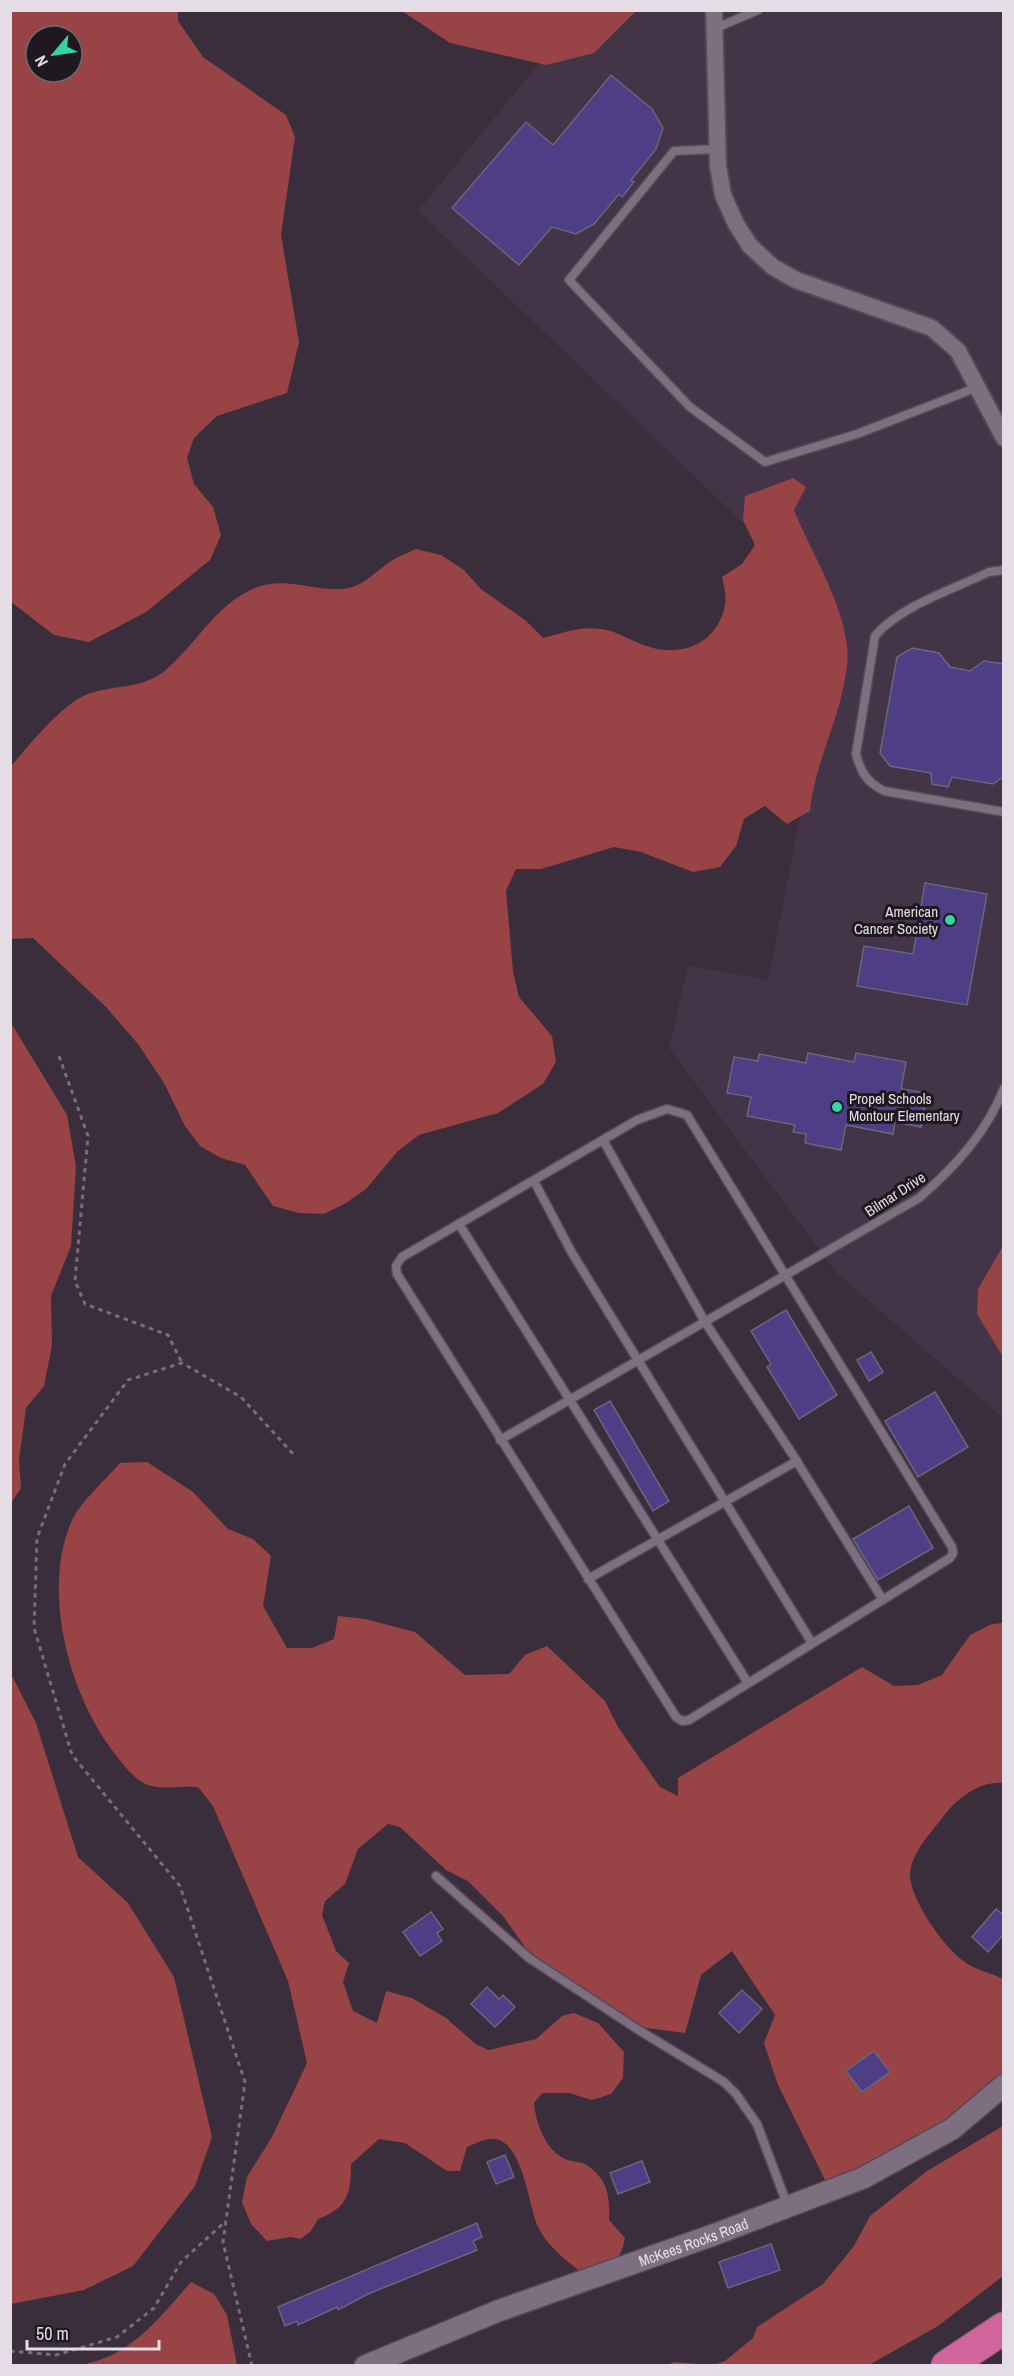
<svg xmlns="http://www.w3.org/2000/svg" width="1014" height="2376" font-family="'Archivo Narrow',sans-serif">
  <rect width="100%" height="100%" fill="#3a2e3c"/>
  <!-- built -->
  <polygon fill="#443448" points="582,11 1003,11 1003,1418 837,1273 669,1048 688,966 768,980 840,616 418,211"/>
  <!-- forest -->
  <g fill="#984345" fill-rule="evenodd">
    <path d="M10 11H178V21L203 57 286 115 295 137 281 235 299 342 287 393 217 416 194 438 187 458 194 484 213 507 221 535 210 560 146 612 89 642 54 635 11 602ZM36 36H72V72H36Z"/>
    <polygon points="402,11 636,11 594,53 546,65 450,43"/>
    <path d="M793 478 806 487 794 510C811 553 853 618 847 665 842 716 815 760 810 811L787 824 765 806 744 819 736 846 720 867 693 872 641 852 614 847 541 869H516L506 891 513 971 519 997 552 1036 556 1062 543 1084 498 1113 419 1135 398 1151 366 1189 346 1203 324 1214 299 1213 273 1206 245 1165 221 1158 200 1146 185 1126 164 1083 138 1044 106 1007 33 938 11 939 12 765C29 745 63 703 88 694 112 685 140 689 162 673 196 646 214 605 255 588 288 575 317 594 349 588 364 585 379 569 391 561 399 556 408 553 416 549L441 555 464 570 481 589 525 620 543 638C563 633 580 626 601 629 619 631 635 644 653 648 687 656 718 641 725 605 727 597 724 586 722 577L742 564 755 545 743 520 745 496Z"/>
    <polygon points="11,1023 67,1115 76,1166 71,1246 51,1296 52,1345 44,1386 26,1408 19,1460 21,1488 11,1503"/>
    <polygon points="1003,1246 1003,1357 977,1314 978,1289"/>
    <path d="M147 1462 193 1492 228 1529 253 1539 271 1556 263 1606 287 1648H312L334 1639 338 1616 365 1619 415 1632 465 1675 509 1674 525 1655 547 1646 605 1701 618 1727 660 1787 678 1796V1778L862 1667 894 1686 918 1685 942 1675 970 1635 992 1624 1003 1623V1783C980 1781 957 1798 943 1817 930 1834 910 1854 910 1876 911 1900 943 1946 962 1960 973 1969 991 1973 1003 1979V2080L950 2126 829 2188 778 2085 764 2043 775 2015 732 1951 701 1975 685 2033 639 2027 530 1954 503 1916 468 1881 446 1870 400 1827 388 1824 358 1849 345 1884 325 1901 322 1915 336 1951 349 1963 343 1982 353 2011 377 2023 386 1991 412 1998 446 2018 477 2045 489 2050 536 2039 562 2016 574 2013 598 2023 624 2052 623 2078 611 2094 592 2100 569 2093H542L534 2103C536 2124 545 2149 565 2159 572 2162 582 2161 588 2166 608 2180 610 2197 609 2220L625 2238C620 2263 610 2269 587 2277 570 2263 548 2248 538 2227 528 2206 523 2134 489 2139 482 2140 474 2144 467 2147L460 2171H447L405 2143 379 2139 351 2164C351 2193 348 2208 318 2219L311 2231 301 2239 291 2237 267 2241 251 2224 242 2202 247 2177 272 2137 307 2063 288 1981 213 1806 198 1787C183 1786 162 1790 148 1785 134 1780 123 1764 115 1754 69 1696 40 1588 73 1518 82 1501 107 1478 120 1463Z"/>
    <polygon points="10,1672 36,1723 78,1857 128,1903 174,1977 212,2137 195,2186 133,2266 84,2290 11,2304"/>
    <polygon points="1003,2126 1003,2276 938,2326 869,2365 667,2365 674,2362 713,2365 725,2361 753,2338 757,2327 823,2284 854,2246 870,2216 927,2171"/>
    <path d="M191 2282 214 2294 227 2315 237 2365H79C130 2358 159 2318 191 2282Z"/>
  </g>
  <!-- building -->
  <g fill="#4d3e85" stroke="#69677a" stroke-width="1.5">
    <polygon points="611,75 652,109 663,128 656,149 631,180 634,182 622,197 619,194 594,224 576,234 552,227 519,265 452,208 526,122 553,145"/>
    <polygon points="912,648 939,653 950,667 970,671 984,661 1004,664 1004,776 993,784 952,777 948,787 932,784 931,773 890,766 880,753 897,657"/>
    <polygon points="925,883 987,894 967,1005 857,986 864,946 913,954"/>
    <polygon points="808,1053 854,1062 856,1053 906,1062 901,1089 927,1093 921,1127 895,1122 893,1134 846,1125 841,1150 805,1143 806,1134 793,1132 795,1125 747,1116 751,1097 727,1093 734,1057 758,1061 759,1054 806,1063"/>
    <polygon points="786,1310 837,1395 799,1419 767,1367 771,1364 751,1331"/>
    <polygon points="871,1352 883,1372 869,1381 857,1360"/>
    <polygon points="935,1392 968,1447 918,1477 885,1421"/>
    <polygon points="610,1401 669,1501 653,1511 594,1410"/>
    <polygon points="909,1506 933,1548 878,1580 853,1539"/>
    <polygon points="996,1909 1004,1915 1004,1934 988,1952 972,1937"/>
    <polygon points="431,1912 443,1929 437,1933 442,1941 420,1956 403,1932"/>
    <polygon points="487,1987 499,1999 503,1995 515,2007 495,2027 471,2004"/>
    <polygon points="742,1990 762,2009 739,2033 719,2013"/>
    <polygon points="874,2051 890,2072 862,2092 846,2071"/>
    <polygon points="505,2155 514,2177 496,2184 487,2162"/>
    <polygon points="642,2161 650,2182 618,2194 610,2173"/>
    <polygon points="477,2223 482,2237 473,2241 477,2250 368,2294 338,2310 337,2307 298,2325 297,2321 285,2326 278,2307"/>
    <polygon points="771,2244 780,2270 728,2288 719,2262"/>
  </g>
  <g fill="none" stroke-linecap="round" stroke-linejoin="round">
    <!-- service casing -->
    <g stroke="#544a56" stroke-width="11">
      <g id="service">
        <polyline points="714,29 758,10"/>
        <polyline points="717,149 674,151 569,280 690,407 765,462 857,434 978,387"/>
        <path d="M1004 570 989 572C954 589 900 606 875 636L856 754C861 773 867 782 884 791L1004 812"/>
        <polygon points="667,1109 687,1115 952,1547 953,1553 950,1558 689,1720 682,1721 676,1717 397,1274 396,1266 402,1257 637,1120"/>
        <polyline points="603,1140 705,1322 791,1452 883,1600"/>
        <polyline points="534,1181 572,1253 812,1643"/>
        <polyline points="459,1224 748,1683"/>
        <path d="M500 1440 919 1198C955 1167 987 1132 1004 1088"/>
        <polyline points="588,1579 797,1461"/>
        <polyline points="436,1876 529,1958 637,2029 724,2082 736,2094 757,2124 788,2207"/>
      </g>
    </g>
    <!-- minor casing -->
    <g stroke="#544a56" stroke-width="20">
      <polyline id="minor" points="714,10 718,166 723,195 736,224 750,246 773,267 796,280 932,328 958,351 1004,438"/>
    </g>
    <!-- tertiary casing -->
    <g stroke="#544a56" stroke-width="24">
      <g id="tertiary">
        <path id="s1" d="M365 2366 498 2311 716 2234 863 2178 952 2129 1004 2085"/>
      </g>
    </g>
    <!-- motorway casing -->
    <g stroke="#544a56" stroke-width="34">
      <polyline id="motorway" points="947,2366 1004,2328"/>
    </g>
    <!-- path -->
    <g stroke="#786d79" stroke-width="3" stroke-dasharray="4.5 4.5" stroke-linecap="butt">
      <polyline points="59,1056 88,1136 75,1281 85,1304 168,1335 182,1363"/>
      <polyline points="10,2351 56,2355 117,2337 154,2308 181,2262 226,2221"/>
      <polyline points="252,2366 223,2242 245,2082 180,1886 72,1755 34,1628 37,1538 65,1464 128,1380 182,1363 241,1397 294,1455"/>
    </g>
    <!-- service -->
    <use href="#service" stroke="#7d6f80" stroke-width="8"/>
    <!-- minor -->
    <use href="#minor" stroke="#7d6f80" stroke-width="16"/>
    <!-- tertiary -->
    <use href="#tertiary" stroke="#7d6f80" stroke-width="21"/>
    <!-- motorway -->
    <use href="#motorway" stroke="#d1649b" stroke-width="32"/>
  </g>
  <!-- markers -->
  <g fill="#35d4a7" stroke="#1e181f" stroke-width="2">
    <circle cx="950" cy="920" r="6"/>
    <circle cx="837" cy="1107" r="6"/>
  </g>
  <g text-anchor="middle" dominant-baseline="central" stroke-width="6" stroke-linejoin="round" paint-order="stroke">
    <!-- poi labels -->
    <g font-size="15" fill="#e5dde6" stroke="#1e181f" text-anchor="end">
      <text x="938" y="911">American<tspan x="938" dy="17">Cancer Society</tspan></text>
      <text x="849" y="1098" text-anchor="start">Propel Schools<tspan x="849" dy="17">Montour Elementary</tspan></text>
    </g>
    <!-- street labels -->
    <g font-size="15" fill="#e5dde6" stroke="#1e181f">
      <text transform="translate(895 1194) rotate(-33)">Bilmar Drive</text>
      <text stroke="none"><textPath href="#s1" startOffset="351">McKees Rocks Road</textPath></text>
    </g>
  </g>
  <!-- border -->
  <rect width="1014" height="2376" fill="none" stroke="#e5dde6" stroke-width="24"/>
  <!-- north arrow -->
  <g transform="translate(54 54) rotate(241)"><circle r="28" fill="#1e181f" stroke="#6e676f" stroke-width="1.5"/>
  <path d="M0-4.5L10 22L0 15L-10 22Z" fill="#35d4a7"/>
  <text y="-9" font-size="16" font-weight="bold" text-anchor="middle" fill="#e5dde6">N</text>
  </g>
  <!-- scale -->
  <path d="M27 2340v9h132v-9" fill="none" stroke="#e5dde6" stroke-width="3"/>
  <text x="36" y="2340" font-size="18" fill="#e5dde6" stroke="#1e181f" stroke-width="4.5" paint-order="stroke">50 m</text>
</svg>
